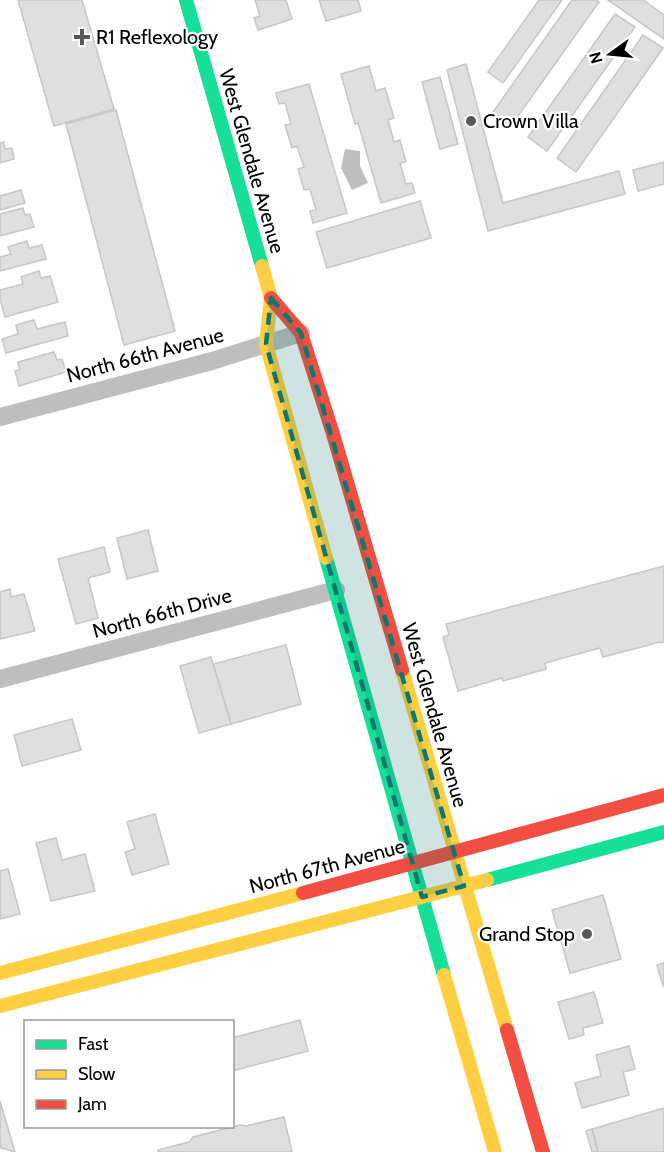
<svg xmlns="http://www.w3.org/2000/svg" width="664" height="1152" font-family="Cabin,sans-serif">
  <rect width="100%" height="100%" fill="#fff"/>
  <!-- water -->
  <polygon fill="#bebebe" points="345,149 360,151 360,166 368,183 352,190 341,168"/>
  <!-- building -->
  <g fill="#dfdfdf" stroke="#c6c6c6" stroke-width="1.5">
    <polygon points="18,0 82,0 114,109 54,126"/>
    <polygon points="255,0 286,0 292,19 258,30 254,18 260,16"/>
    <polygon points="319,0 358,0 361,11 326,21"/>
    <polygon points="539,0 562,0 503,83 488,72"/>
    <polygon points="572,0 596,0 599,2 511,126 493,112"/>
    <polygon points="608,0 643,0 664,15 664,39"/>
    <polygon points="615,14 635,27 547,151 528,137"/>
    <polygon points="643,35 663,48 576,172 557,158"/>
    <polygon points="466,64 503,203 619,171 625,194 488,231 447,70"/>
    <polygon points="369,66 376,91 385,88 394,118 388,120 394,142 400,140 406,162 400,163 406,184 412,183 415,193 381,203 358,123 355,124 341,74"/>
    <polygon points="440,77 458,144 440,149 422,82"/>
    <polygon points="309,84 347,213 313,223 310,211 316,210 310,189 304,190 298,169 304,167 297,146 292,148 285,125 291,124 285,103 279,104 276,93"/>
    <polygon points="116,110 175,331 124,345 66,124"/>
    <polygon points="4,142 5,149 12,148 14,159 0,163 0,143"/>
    <polygon points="664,162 664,184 638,191 633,170"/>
    <polygon points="21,190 25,203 0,210 0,196"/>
    <polygon points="420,201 431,238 327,268 316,232"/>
    <polygon points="23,208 25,215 30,214 34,227 0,236 0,214"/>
    <polygon points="27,241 29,248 42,245 46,259 0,271 0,257 11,254 8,247"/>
    <polygon points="39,271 41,278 50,276 58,302 5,317 0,299 0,290 23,284 21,277"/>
    <polygon points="34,320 37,329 65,322 68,336 6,353 2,339 18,334 16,325"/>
    <polygon points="54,352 57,360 62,359 66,372 19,386 15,371 20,370 18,362"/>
    <polygon points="148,530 158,571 127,579 117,538"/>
    <polygon points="104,547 110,572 88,578 98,618 76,624 58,559"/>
    <polygon points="664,566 664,642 661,643 660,642 603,657 600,648 545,663 546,669 503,681 502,678 458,691 443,637 449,635 446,624"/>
    <polygon points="10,589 11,597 24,594 35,631 0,639 0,592"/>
    <polygon points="286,645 301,704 231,724 213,664"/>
    <polygon points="211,657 231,724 199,733 180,666"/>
    <polygon points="72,719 81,750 22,766 14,735"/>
    <polygon points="155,814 169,864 132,875 125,852 135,849 127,822"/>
    <polygon points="56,838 62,860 85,854 95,891 51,901 36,843"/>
    <polygon points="8,869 20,914 0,919 0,871"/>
    <polygon points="603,895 621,959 570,973 552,910"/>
    <polygon points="664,963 664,986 663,986 657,965"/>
    <polygon points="594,992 603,1023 583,1028 584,1035 569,1039 558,1002"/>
    <polygon points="300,1020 308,1051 232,1071 232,1038"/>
    <polygon points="629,1046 635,1069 623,1072 629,1095 582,1108 575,1083 601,1076 596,1055"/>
    <polygon points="0,1101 15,1152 1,1148 0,1142"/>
    <polygon points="664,1108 664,1152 598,1152 592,1129"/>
    <polygon points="284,1117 292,1152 158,1152 158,1150 189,1142 193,1137 240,1125 246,1126"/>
    <polygon points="592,1129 598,1152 592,1152 586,1131"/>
  </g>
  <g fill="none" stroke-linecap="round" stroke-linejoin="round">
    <!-- street -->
    <g stroke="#bebebe" stroke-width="18">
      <polyline points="0,417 212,361 301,333"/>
      <polyline points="0,679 336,590"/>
    </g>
    <!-- fast -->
    <g stroke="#16e098" stroke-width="14">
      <polyline points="186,0 262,266"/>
      <polyline points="326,558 444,975"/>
      <polyline points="487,880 664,832"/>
    </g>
    <!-- slow -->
    <g stroke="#ffcf43" stroke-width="14">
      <polyline points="262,266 271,298 266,344 326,558"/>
      <polyline points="402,670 507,1030"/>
      <polyline points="0,973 303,893"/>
      <polyline points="444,975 495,1152"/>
      <polyline points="0,1006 487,880"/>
    </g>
    <!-- jam -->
    <g stroke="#f24e42" stroke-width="14">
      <polyline points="271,298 301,333 333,434 402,670"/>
      <polyline points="303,893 664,795"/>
      <polyline points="507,1030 543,1152"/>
    </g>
  </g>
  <!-- marked area -->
  <path fill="#0f766e" fill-opacity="0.2" stroke="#0f766e" stroke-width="4.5" stroke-dasharray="12 8" stroke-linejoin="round" d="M271 298 301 333 464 886 422 897 266 344Z"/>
  <!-- markers -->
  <g fill="#595959" stroke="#fff" stroke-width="2">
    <path d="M79 28h6v6h6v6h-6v6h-6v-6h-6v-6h6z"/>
    <circle cx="471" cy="121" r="6"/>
    <circle cx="587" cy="934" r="6"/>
  </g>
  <g text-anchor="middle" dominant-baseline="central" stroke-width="4.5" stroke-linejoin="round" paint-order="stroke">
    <!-- poi labels -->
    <g font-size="20" fill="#000" stroke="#fff" text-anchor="start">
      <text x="96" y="37">R1 Reflexology</text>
      <text x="483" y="121">Crown Villa</text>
      <text x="575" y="934" text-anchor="end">Grand Stop</text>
    </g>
    <!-- street labels -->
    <g font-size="20" fill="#000" stroke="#fff">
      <text transform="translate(252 161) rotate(74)">West Glendale Avenue</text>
      <text transform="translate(145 355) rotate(-15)">North 66th Avenue</text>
      <text transform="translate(162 613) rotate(-15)">North 66th Drive</text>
      <text transform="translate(435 715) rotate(74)">West Glendale Avenue</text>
      <text transform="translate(327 866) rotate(-15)">North 67th Avenue</text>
    </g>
  </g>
  <!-- legend -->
  <rect x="24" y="1020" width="210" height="108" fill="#ffffff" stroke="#999999" stroke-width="1.5"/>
  <rect x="36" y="1040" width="30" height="9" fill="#16e098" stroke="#999999" stroke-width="1.5"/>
  <text x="78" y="1050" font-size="18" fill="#000000">Fast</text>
  <rect x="36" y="1070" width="30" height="9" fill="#ffcf43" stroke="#999999" stroke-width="1.5"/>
  <text x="78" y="1080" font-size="18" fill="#000000">Slow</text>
  <rect x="36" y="1100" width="30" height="9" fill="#f24e42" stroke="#999999" stroke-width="1.5"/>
  <text x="78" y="1110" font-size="18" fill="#000000">Jam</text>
  <!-- north arrow -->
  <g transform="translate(610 54) rotate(255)" stroke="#ffffff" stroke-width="4.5" paint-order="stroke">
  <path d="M0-4.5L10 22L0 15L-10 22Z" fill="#000000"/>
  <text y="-9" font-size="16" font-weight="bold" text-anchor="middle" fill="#000000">N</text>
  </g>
</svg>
